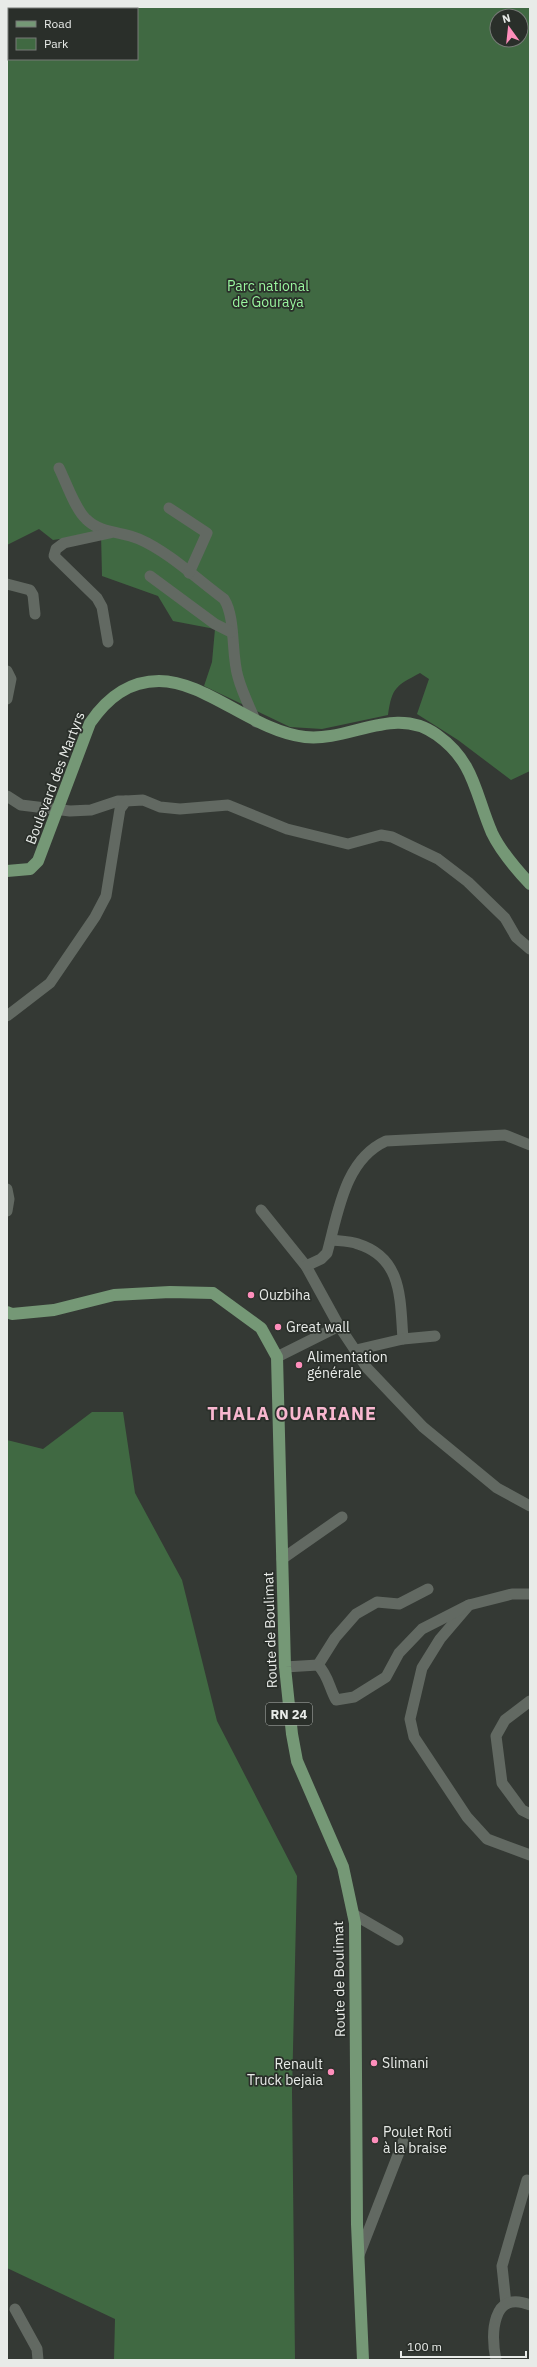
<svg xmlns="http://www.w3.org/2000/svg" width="537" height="2367" font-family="'IBM Plex Sans',sans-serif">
  <rect width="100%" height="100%" fill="#343934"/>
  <!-- green -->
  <g fill="#406942" fill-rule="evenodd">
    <path d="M7 7H530V771L511 780 458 740 417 714 429 679 420 673C396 686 392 687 388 715L322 729 290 727 204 686 212 662 215 629 173 621 158 596 102 576 101 533 53 540 39 529 7 545ZM9 9H137V59H9ZM497 16H521V40H497Z"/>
    <polygon points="92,1412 123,1412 135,1493 182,1580 217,1721 297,1876 292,2092 295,2360 114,2360 115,2319 7,2268 7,1440 43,1449"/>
  </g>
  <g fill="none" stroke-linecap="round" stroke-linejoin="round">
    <!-- minor -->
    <g stroke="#626962" stroke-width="11">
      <path d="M59 468C66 482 75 509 86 519 101 534 121 531 139 539 169 552 198 580 224 599 236 618 231 654 238 677 242 692 250 708 256 722"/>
      <polyline points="169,508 207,533 189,573"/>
      <polyline points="150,576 215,624 231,632"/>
      <polyline points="7,584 30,590 33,595 35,614"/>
      <polyline points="108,642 102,607 97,598 54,556 56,549 64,543 110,533"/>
      <polyline points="7,671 11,679 7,699"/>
      <polyline points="7,796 21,805 70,811 91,810 118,801 126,801"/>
      <polyline points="7,1016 50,983 95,917 106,896 120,809 126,801 143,800 160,807 180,809 228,805 287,829 348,844 381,835 392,837 438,859 468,882 505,918 516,937 530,949"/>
      <polyline points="7,1189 9,1199 7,1211"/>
      <polyline points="261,1210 306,1266 339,1326"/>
      <path d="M331 1240C340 1241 350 1241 358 1244 403 1258 400 1300 403 1339"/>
      <path d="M306 1266 321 1259 327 1253C338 1214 344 1160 386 1141L505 1135 530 1145"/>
      <polyline points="356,1350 403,1339 435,1336"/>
      <polyline points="277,1357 339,1326 367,1368 423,1427 497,1488 530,1506"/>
      <polyline points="282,1559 342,1517"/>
      <polyline points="469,1605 440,1639 422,1668 410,1719 414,1737 467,1817 487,1839 530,1855"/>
      <polyline points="318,1665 335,1638 356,1614 377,1602 399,1604 428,1589"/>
      <path d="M285 1667 318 1665C328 1675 329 1687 336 1700L354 1697 386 1677 399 1653 422 1629 469 1605 512 1594H530"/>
      <polyline points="530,1701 505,1720 496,1736 502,1783 522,1810 530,1814"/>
      <polyline points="353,1914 398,1940"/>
      <polyline points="359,2255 403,2142"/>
      <polyline points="506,2304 502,2266 527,2180"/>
      <polyline points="15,2309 37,2349 38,2360"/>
      <path d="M496 2360C491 2335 491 2289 530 2305"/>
    </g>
    <!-- major -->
    <g stroke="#759876" stroke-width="12">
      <path d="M7 871 30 869 38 861 90 723C107 698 128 681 159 681 206 681 253 731 305 737 350 742 395 704 437 735 475 762 475 794 492 833 501 852 516 869 530 884"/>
      <polyline points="7,1312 12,1314 54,1310 114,1295 170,1292 213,1293 261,1328 277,1357 285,1667 292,1734 297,1761 343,1867 355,1923 357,2224 363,2360"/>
    </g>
  </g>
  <!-- markers -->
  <g fill="#fe8ebb" stroke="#2a2f2a" stroke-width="1.5">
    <circle cx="251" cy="1295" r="4"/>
    <circle cx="278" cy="1327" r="4"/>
    <circle cx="299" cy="1365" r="4"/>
    <circle cx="374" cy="2063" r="4"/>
    <circle cx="331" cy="2072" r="4"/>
    <circle cx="375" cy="2140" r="4"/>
  </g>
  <g text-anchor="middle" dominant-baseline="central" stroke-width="3.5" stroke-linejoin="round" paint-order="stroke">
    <!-- shield labels -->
    <rect fill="#2a2f2a" stroke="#afb3af" stroke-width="1" x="266" y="1703" width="46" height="22" rx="3"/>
    <g font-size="13" font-weight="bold" fill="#e8ebe8">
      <text x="289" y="1714">RN 24</text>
    </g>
    <!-- park labels -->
    <g font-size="14" fill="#9af69f" stroke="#2a2f2a">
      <text x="268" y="286">Parc national<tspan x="268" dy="16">de Gouraya</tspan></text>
    </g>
    <!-- street labels -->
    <g font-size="14" fill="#e8ebe8" stroke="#2a2f2a">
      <text transform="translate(55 778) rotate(-69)">Boulevard des Martyrs</text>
      <text transform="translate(270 1630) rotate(-92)">Route de Boulimat</text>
      <text transform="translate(339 1979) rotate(-91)">Route de Boulimat</text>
    </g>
    <!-- poi labels -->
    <g font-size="14" fill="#e8ebe8" stroke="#2a2f2a" text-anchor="start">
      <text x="259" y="1295">Ouzbiha</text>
      <text x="286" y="1327">Great wall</text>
      <text x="307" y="1357">Alimentation<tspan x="307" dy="16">générale</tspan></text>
      <text x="382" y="2063">Slimani</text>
      <text x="323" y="2064" text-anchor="end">Renault<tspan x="323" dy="16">Truck bejaia</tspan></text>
      <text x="383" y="2132">Poulet Roti<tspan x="383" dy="16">à la braise</tspan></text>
    </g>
    <!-- district labels -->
    <g font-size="18" font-weight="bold" letter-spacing="1" fill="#f8b7cf" stroke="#2a2f2a">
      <text x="292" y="1413">THALA OUARIANE</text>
    </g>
  </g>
  <!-- border -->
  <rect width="537" height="2367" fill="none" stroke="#e8ebe8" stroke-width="16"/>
  <!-- legend -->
  <rect x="8" y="8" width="130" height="52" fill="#2a2f2a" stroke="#767a76"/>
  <rect x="16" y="21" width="20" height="6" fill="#759876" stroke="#767a76"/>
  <text x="44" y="28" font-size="12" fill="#e8ebe8">Road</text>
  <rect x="16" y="38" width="20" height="12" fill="#406942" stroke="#767a76"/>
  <text x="44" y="48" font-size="12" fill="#e8ebe8">Park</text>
  <!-- north arrow -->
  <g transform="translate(509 28) rotate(345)"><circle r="19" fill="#2a2f2a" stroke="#767a76"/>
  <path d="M0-3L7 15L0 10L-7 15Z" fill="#fe8ebb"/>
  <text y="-6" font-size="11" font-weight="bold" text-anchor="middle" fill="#e8ebe8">N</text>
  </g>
  <!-- scale -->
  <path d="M401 2351v6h125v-6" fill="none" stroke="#e8ebe8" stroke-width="2"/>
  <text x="407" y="2351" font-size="12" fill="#e8ebe8" stroke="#2a2f2a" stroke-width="3" paint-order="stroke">100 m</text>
</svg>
